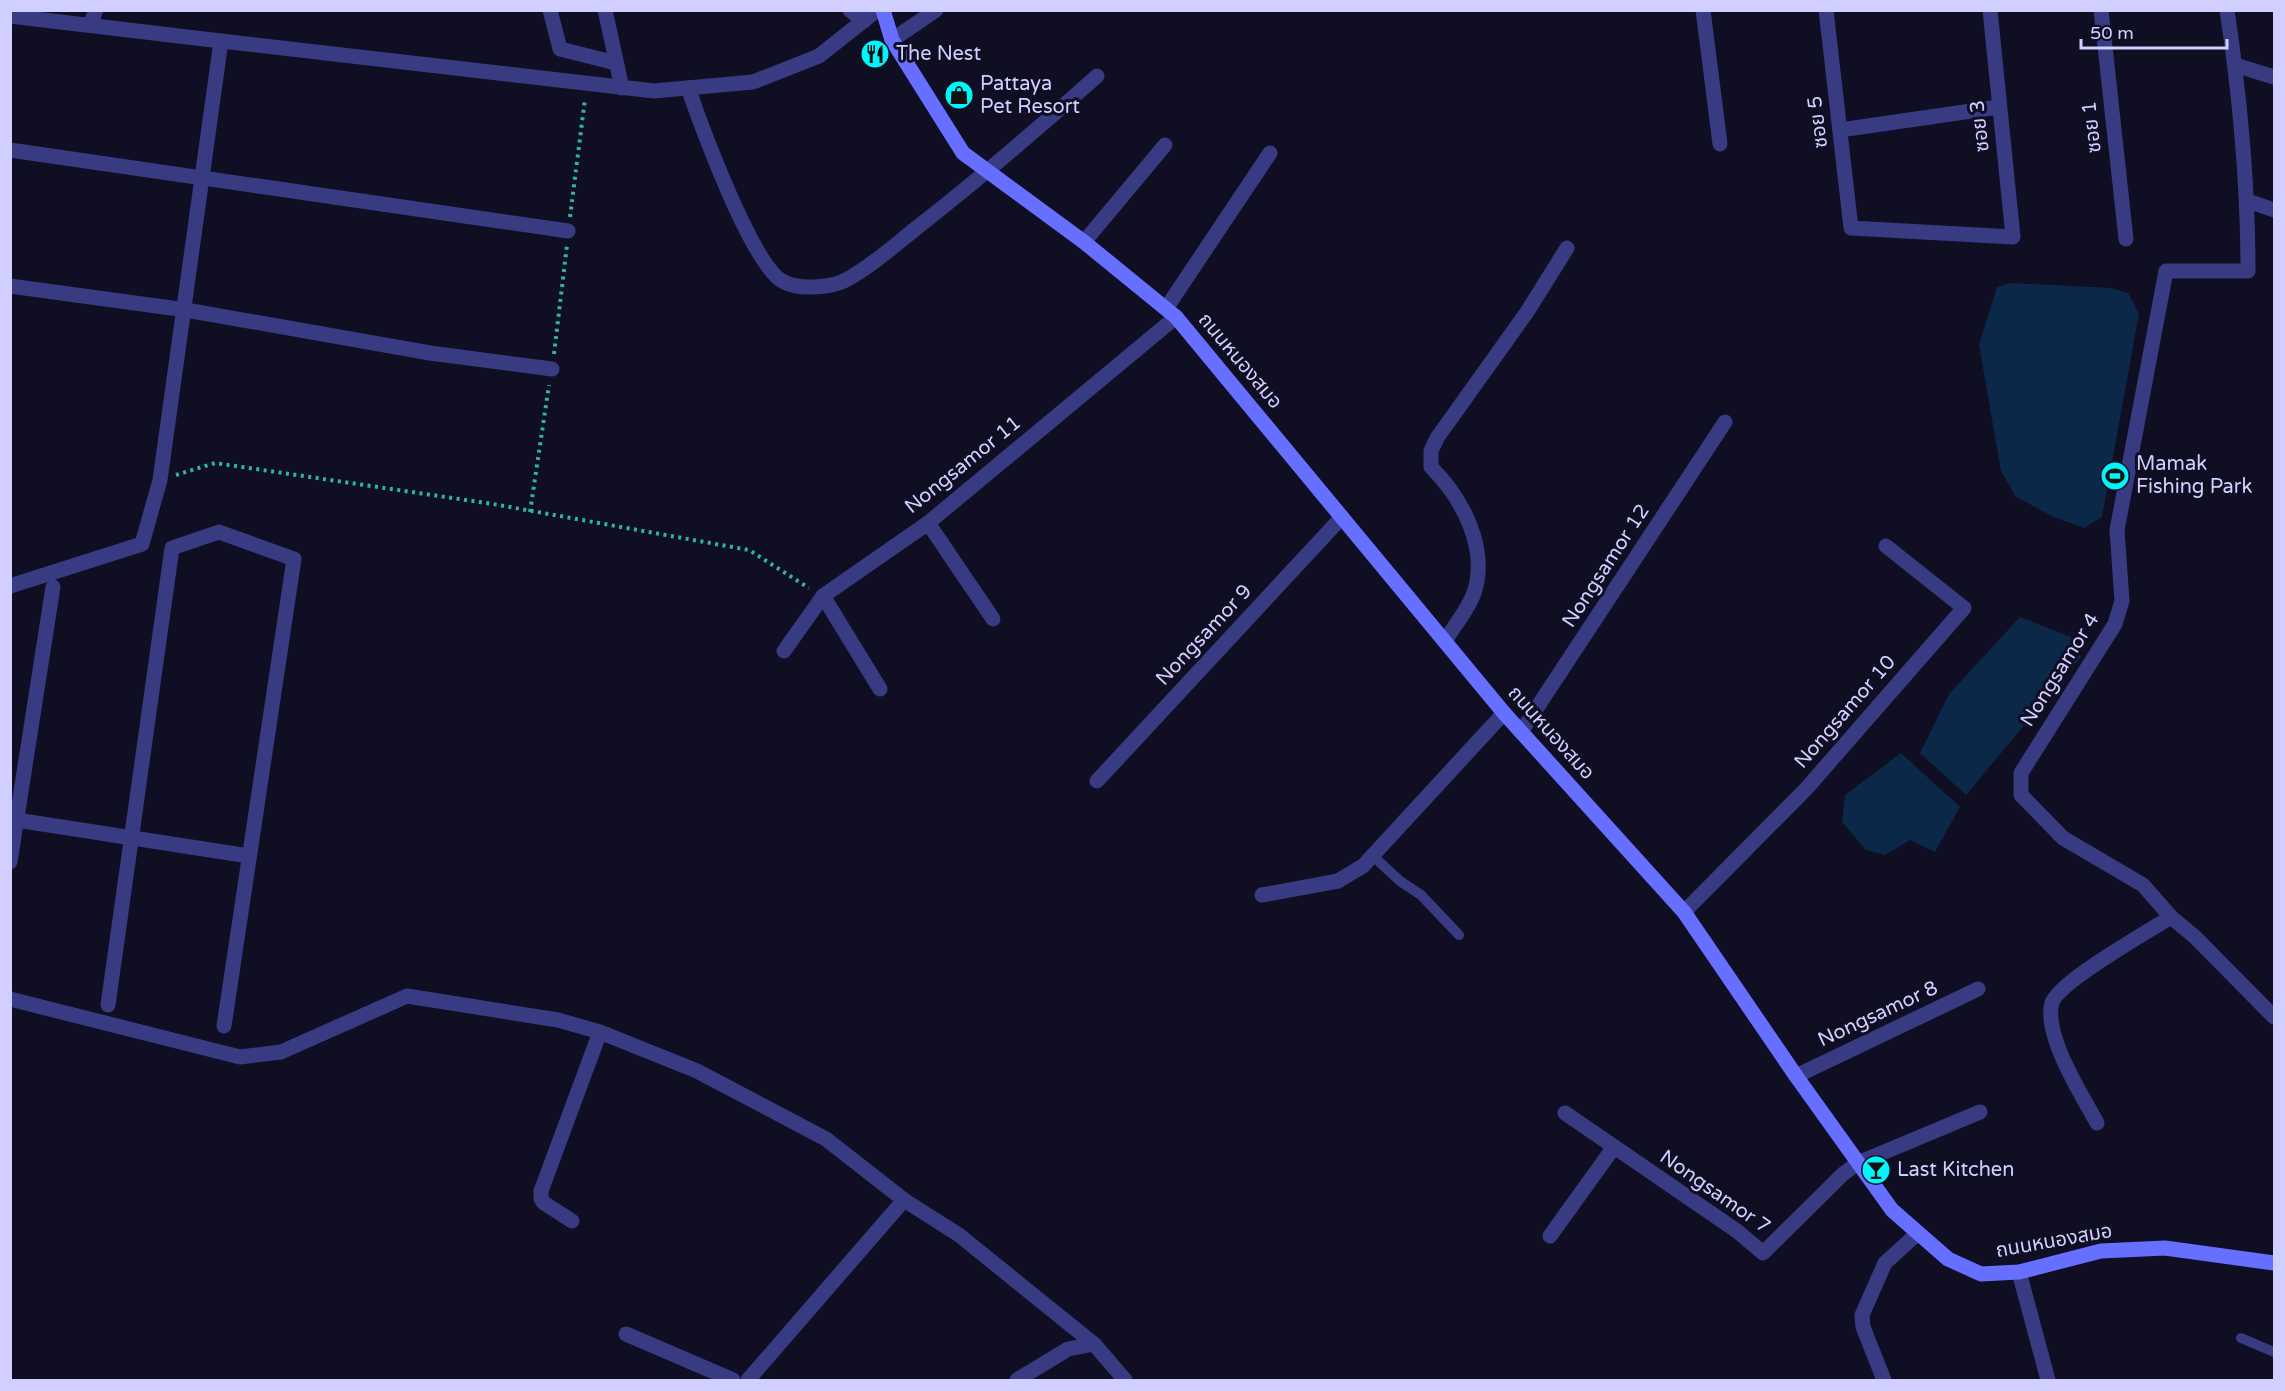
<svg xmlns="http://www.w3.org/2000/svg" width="2285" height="1391" font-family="'Varela Round','Noto Sans Thai',sans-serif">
  <rect width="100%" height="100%" fill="#0f0e23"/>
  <!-- water -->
  <g fill="#0c2849">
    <polygon points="2011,283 2112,288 2128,293 2139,314 2102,517 2084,528 2054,517 2016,497 2001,471 1979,345 1997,287"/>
    <polygon points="2020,617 2071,637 2081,657 1966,795 1920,753 1949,694"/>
    <polygon points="1901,753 1960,807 1935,852 1910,840 1885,855 1866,850 1842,822 1845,795"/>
  </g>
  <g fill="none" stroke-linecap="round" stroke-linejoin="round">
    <!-- path -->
    <g stroke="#2db6a2" stroke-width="4" stroke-dasharray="3 4.5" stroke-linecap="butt">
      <polyline points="570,217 585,99"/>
      <polyline points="554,354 567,245"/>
      <polyline points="176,475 215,463 493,504 749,550 809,588"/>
      <polyline points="530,512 549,385"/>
    </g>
    <!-- lane -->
    <g stroke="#383b82" stroke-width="10">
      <polyline points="1373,856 1400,881 1421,895 1459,935"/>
      <polyline points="2241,1338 2274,1352"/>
    </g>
    <!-- street -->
    <g stroke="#383b82" stroke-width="15">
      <polyline points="550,10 560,49 616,63"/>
      <polyline points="605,10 622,88"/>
      <polyline points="850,10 864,21"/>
      <polyline points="1703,10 1720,144"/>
      <polyline points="1826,10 1851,228 2013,237 1990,10"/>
      <polyline points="2101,10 2126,239"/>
      <path d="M2227 10C2240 97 2248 184 2248 271H2166L2117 530 2122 601 2115 624 2021 773V795L2063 838 2143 885 2171 917 2195 937 2274 1017"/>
      <polyline points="10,16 221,41"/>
      <polyline points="90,25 96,10"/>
      <polyline points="892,40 936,10"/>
      <polyline points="2235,65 2274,77"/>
      <path d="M688 88C701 125 753 268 784 282 800 290 830 288 846 280 872 266 896 244 919 226 980 178 1039 128 1097 76"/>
      <polyline points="1840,130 1999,107"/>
      <polyline points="10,150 568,231"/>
      <polyline points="2248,201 2274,210"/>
      <polyline points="1084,242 1165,145"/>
      <polyline points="10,286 186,310 430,353 552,369"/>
      <polyline points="1167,307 1270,153"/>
      <polyline points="928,523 993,619"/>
      <polyline points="10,586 142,544 160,480 221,41 654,91 753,82 819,56 877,10"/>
      <polyline points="823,596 880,689"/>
      <path d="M1445 641C1454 626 1468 610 1474 593 1489 548 1462 498 1431 467V451L1437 438 1527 312 1567 248"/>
      <polyline points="784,651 823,596 928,523 1176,317"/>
      <polyline points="1521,732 1725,422"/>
      <polyline points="1097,781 1342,517"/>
      <polyline points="10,819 249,856"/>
      <polyline points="10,862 53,587"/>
      <polyline points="1262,895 1338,881 1363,866 1504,713"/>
      <polyline points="1684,912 1806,789 1964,608 1886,546"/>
      <polyline points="10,999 240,1057 281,1052 407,996 558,1020 600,1032 697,1071 826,1139 904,1200 959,1235 1094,1344 1125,1380"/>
      <polyline points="108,1005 172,548 219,532 294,559 224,1026"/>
      <polyline points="1796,1076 1978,989"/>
      <polyline points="1565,1113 1737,1231 1763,1253 1843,1174 1858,1163 1980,1112"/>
      <path d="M2097 1123C2082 1095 2043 1035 2052 1003 2058 982 2149 931 2171 917"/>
      <polyline points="572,1221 544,1203 541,1199 541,1191 600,1032"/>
      <polyline points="1550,1236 1614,1147"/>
      <polyline points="2019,1272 2048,1380"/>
      <polyline points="626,1334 733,1380"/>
      <polyline points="748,1380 904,1200"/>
      <polyline points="1017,1380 1068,1349 1094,1344"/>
      <polyline points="1884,1380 1863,1327 1862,1315 1885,1263 1918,1233"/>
    </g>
    <!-- secondary -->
    <polyline stroke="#666fff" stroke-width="15" points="883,10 892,40 963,153 1084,242 1176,317 1504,713 1684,912 1796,1076 1892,1210 1948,1259 1981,1274 2019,1272 2101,1251 2165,1248 2274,1263"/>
  </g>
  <!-- icons -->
  <defs>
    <g id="restaurant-disc" transform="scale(1.5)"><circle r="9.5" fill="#00f6fa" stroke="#0f0e23"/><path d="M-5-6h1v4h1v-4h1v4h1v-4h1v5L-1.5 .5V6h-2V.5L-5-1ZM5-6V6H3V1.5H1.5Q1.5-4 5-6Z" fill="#111"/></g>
    <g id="shop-disc" transform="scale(1.5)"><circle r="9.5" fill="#00f6fa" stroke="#0f0e23"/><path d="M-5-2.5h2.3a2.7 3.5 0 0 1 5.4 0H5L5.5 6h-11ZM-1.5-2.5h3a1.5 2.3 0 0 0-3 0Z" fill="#111"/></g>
    <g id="stadium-disc" transform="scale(1.5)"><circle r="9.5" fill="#00f6fa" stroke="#0f0e23"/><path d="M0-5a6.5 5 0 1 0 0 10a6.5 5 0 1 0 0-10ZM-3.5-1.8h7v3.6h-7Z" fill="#111"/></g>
    <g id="bar-disc" transform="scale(1.5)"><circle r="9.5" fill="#00f6fa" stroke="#0f0e23"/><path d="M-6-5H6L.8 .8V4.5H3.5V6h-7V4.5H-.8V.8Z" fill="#111"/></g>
  </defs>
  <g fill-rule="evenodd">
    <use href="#restaurant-disc" x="875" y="54"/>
    <use href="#shop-disc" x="959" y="95"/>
    <use href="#stadium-disc" x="2115" y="476"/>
    <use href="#bar-disc" x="1876" y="1170"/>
  </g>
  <g text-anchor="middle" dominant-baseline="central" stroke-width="6" stroke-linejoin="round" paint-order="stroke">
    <!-- poi labels -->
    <g font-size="20" fill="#d1cfff" stroke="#0f0e23" text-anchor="start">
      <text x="896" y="54">The Nest</text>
      <text x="980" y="84">Pattaya<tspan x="980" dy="23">Pet Resort</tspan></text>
      <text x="2136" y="464">Mamak<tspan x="2136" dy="23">Fishing Park</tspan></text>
      <text x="1897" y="1170">Last Kitchen</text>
    </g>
    <!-- street labels -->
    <g font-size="20" fill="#d1cfff" stroke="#0f0e23">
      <text transform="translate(1818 122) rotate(-97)">ซอย 5</text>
      <text transform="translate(1980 126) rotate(-96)">ซอย 3</text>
      <text transform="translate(2092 127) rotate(-96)">ซอย 1</text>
      <text transform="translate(1240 361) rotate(50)">ถนนหนองสมอ</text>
      <text transform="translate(963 465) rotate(-39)">Nongsamor 11</text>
      <text transform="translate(1606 566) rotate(-57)">Nongsamor 12</text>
      <text transform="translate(1204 635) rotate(-47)">Nongsamor 9</text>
      <text transform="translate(2060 670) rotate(-58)">Nongsamor 4</text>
      <text transform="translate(1845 712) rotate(-49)">Nongsamor 10</text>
      <text transform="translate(1551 733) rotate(48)">ถนนหนองสมอ</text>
      <text transform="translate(1878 1014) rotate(-25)">Nongsamor 8</text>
      <text transform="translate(1715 1192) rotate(35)">Nongsamor 7</text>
      <text transform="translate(2054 1241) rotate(-10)">ถนนหนองสมอ</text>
    </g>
  </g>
  <!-- border -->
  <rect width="2285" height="1391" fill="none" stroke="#d1cfff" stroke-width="24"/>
  <!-- scale -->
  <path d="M2081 39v9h146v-9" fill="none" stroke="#d1cfff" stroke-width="3"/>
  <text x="2090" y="39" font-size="18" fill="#d1cfff" stroke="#0f0e23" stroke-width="4.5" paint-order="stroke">50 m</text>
</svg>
